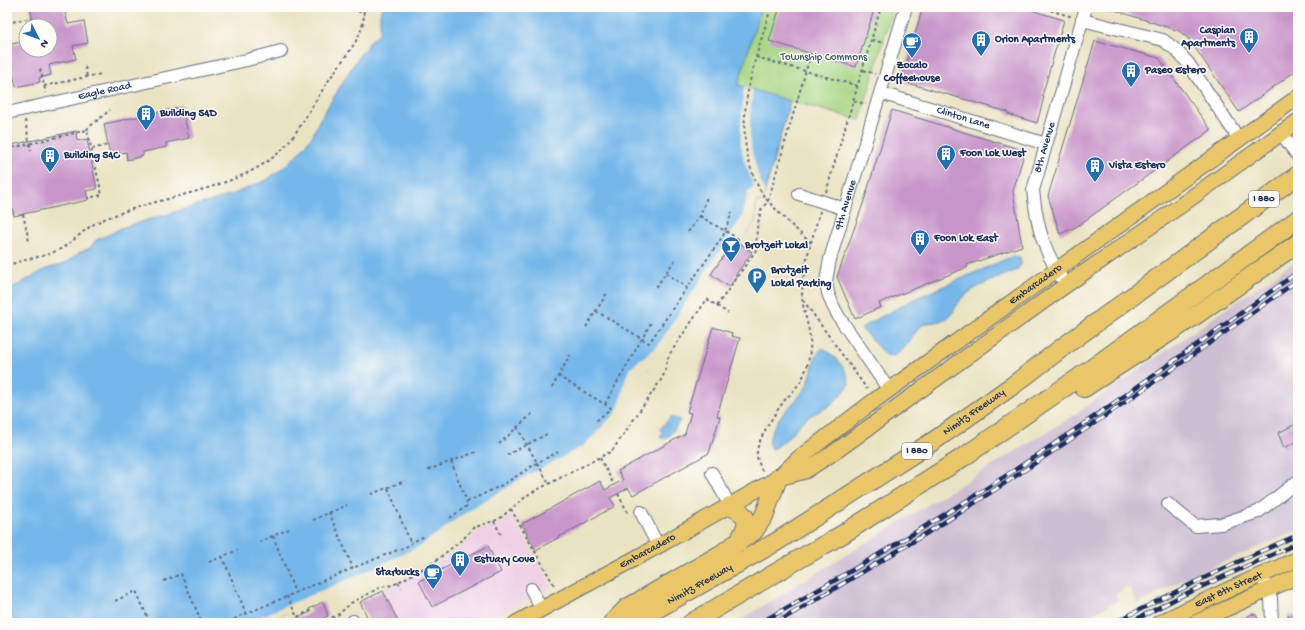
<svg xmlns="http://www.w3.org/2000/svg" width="1305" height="630" font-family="'Gochi Hand',sans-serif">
  <rect width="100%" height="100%" fill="#fdfcf7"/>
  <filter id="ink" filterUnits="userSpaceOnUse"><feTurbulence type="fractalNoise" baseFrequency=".025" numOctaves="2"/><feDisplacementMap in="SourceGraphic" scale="8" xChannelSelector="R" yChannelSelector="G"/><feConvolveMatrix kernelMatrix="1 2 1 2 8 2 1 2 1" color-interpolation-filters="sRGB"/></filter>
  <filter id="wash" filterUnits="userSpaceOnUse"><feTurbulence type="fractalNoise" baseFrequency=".012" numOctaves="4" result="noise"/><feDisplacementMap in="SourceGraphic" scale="16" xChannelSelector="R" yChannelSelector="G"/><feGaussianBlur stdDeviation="0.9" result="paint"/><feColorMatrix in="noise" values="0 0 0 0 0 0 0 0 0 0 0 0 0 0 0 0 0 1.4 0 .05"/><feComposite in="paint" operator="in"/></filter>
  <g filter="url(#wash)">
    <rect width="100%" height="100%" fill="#eae3c2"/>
    <!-- built -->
    <polygon fill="#efd0e6" points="512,516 552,587 482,623 401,623 384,589 431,567 465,544 475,534 483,528 499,524"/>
    <!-- industrial -->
    <polygon fill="#cdbed2" points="1298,259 1298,530 1187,578 1138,604 1129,586 1116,594 1119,600 1077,623 735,623 1065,421"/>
    <!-- green -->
    <polygon fill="#a7d583" stroke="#618270" points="761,7 893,7 860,120 790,101 767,184 738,85"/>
    <!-- water -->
    <g fill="#74b7ea" stroke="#4873a4">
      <polygon points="382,7 761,7 738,85 790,101 762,202 756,201 755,221 668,347 649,367 607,432 379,572 264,623 7,623 7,291 46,269 64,264 79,253 90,248 96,240 110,234 121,228 231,195 267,180 275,174 294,158 304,147 313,135 319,121 359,56 373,38 380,33 380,14"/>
      <path d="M1013 256 1020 258 1021 264 1017 270C999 278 978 284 963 297 955 304 954 317 943 320 936 323 927 321 920 327 908 339 906 355 887 357L861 328 912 300Z"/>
      <path d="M823 348C835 356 849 370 849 385 843 393 836 401 827 407 821 411 814 413 808 417 794 427 789 441 773 449L769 446C770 418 793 408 806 387 813 376 812 354 823 348Z"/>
      <path d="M671 417 680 420C676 427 670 438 662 439L660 436 663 433 660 429Z"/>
    </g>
    <!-- pier -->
    <polygon fill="#eae3c2" points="744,87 753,90 750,115 750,135 752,152 758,175 765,191 762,202 756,201 755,221 740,244 735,240 711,274 717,279 667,350 647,370 648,371 638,388 627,412 623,417 624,419 588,455 553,474 504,504 481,515 436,550 289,614 287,613 264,623 246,623 360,574 420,546 465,513 519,480 583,446 596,433 616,412 620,402 626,377 629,370 639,360 650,353 658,345 742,217 748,192 754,187 744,160 741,145 741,122"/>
    <g id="blocks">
      <!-- building -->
      <g fill="#c895ca">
        <polygon points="30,7 64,7 68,24 84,21 88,43 73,46 76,59 49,65 51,75 39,78 40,82 16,87 13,73 7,74 7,45 26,41 26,50 50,50 50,26 34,26"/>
        <polygon points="780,7 875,7 856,67 769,41"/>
        <polygon points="923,7 1021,7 1064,20 1042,96 1044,97 1037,123 1008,114 1008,112 901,81"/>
        <polygon points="1111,7 1298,7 1298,69 1239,112 1189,39 1179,31 1111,9"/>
        <polygon points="1095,41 1159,58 1211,130 1076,227 1060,234 1048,196"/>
        <polygon points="182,107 189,138 166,143 167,147 143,152 143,156 127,160 126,152 110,155 104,124"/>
        <polygon points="892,110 1025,151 1013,191 1022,246 967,265 968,267 879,303 881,307 855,319 837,277 864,201"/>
        <polygon points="76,131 77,141 87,139 97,189 86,191 88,200 14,216 12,207 7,209 7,146"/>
        <polygon points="735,240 752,252 735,276 737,276 729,287 711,274"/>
        <polygon points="713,327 732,333 731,336 740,338 717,416 720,417 709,453 633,495 628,488 610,498 615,506 536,550 522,524 600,481 605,490 623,480 618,471 685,434 691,413 687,412"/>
        <polygon points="1298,423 1298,441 1284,448 1278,433"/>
        <polygon points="488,546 501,572 432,607 419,581"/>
        <polygon points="383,591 399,623 370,623 360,602"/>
        <polygon points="323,602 328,616 312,623 286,623 311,612 309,609"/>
        <polygon points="1252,614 1256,615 1260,623 1234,623"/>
        <rect x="1288" y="615" width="10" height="8"/>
      </g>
    </g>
  </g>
  <g filter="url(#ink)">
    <use href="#blocks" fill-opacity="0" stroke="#636e81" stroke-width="1"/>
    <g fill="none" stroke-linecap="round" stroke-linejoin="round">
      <!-- minor casing -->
      <g stroke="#636e81" stroke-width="14">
        <g id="minor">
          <polyline points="1082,20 1163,40 1176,50 1188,63 1239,139"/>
          <path id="s1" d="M881 93 1046 144"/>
          <path id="s2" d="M7 113 247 60 281 51"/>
          <polyline points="1281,133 1298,156"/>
          <polyline points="799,194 845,209"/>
          <path id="s3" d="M1066 285C1044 252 1037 229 1033 190L1086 7"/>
          <path id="s4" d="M889 390 839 317 833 306 828 293 826 281 830 259 906 7"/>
          <polyline points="712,473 730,506"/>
          <polyline points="1168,504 1195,526 1221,524 1258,512 1298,481"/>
          <polyline points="641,512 658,546"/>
          <polyline points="1261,574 1271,598 1272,623"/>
          <polyline points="531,589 542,610"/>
          <polyline points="353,621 354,623"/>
        </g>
      </g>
      <!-- major casing -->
      <g stroke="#636e81" stroke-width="17">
        <g id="major">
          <polyline points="779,478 805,471 836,451 1066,285 1180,206 1298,121"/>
          <path id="s5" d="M516 623 658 546 778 478 799 458 875 400 1298 97"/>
          <path id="s6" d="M1159 623 1232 588 1298 559"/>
          <polyline points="1195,623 1298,576"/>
        </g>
      </g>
      <!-- highway casing -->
      <g stroke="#636e81" stroke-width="20">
        <g id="highway">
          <polyline points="1084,388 1196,315 1298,243"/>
          <path d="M730 506C751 516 749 523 739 541"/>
          <polyline points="612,623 627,608 721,554 754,531 764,516 778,478"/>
          <path id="s7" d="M632 623 776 542 935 440 1012 386 1063 347 1298 175"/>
          <polyline points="691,623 789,565 843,534 965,456 1084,374 1298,219"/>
        </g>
      </g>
      <!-- path -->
      <g stroke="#636e81" stroke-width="2" stroke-dasharray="3 3" stroke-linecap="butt">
        <polyline points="1039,7 1073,17"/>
        <polyline points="358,11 364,15"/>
        <polyline points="7,23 32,18"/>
        <polyline points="872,40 884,43"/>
        <polyline points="756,57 858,86"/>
        <polyline points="85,67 87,77"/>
        <polyline points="40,69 46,93"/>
        <polyline points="863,70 875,74"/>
        <polyline points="44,86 101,74"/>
        <polyline points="854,101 866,104"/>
        <polyline points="25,120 31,151"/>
        <polyline points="87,130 88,128 110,110"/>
        <polyline points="7,149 87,130 102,195 88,198"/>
        <polyline points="92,149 108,145"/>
        <polyline points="826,192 881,7"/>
        <polyline points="7,211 11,237 7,237"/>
        <polyline points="7,214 13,212"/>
        <polyline points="23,214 29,241"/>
        <path d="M700 216C714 225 728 232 741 241"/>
        <polyline points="688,232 700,216 707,197"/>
        <polyline points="811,243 788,222 768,201 811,53"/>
        <path d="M7 266C24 258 45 258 62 248 72 242 81 233 91 226 98 221 107 218 115 215 166 195 233 190 276 155 292 142 301 124 312 107 319 95 327 83 335 71 348 53 368 31 363 7"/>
        <polyline points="666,273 687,288"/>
        <polyline points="656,287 675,260"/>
        <polyline points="803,300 867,389"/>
        <polyline points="717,306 728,313"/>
        <polyline points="596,311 649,343 723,236 732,212"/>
        <polyline points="586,327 607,293"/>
        <polyline points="558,376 611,408 595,422"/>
        <polyline points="552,388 570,355"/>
        <polyline points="605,404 652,321"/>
        <polyline points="517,427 549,484"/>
        <polyline points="499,444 534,412"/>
        <polyline points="507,455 547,434"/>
        <polyline points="600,458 614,485"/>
        <polyline points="428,470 476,452"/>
        <path d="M762 471C760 465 756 459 757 452 758 438 776 412 784 401 792 392 801 384 805 372 809 361 811 350 810 339 809 325 803 311 802 297 802 267 812 240 820 211"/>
        <polyline points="388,488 411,544"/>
        <polyline points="371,494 405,481"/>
        <polyline points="618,494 629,515"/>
        <polyline points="467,502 504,484 537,463 558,452"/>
        <polyline points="511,509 554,585"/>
        <polyline points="329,512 353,568"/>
        <polyline points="450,518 468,505 451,461"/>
        <polyline points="313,520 347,505"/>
        <polyline points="494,521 502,537"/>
        <polyline points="273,536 295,592"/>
        <polyline points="259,542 289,529"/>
        <polyline points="222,556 246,613"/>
        <polyline points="209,562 238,550"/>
        <polyline points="164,581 181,574 202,623"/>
        <polyline points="398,582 401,588"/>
        <polyline points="287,596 297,617"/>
        <polyline points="115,601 136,591 150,623"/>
        <polyline points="234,619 353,568 410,545 412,542 425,536"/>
        <polyline points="295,622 297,617 310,611"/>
        <polyline points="285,623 290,621 298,623"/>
        <path d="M321 623 339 614 351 603 381 587 393 585 433 563 464 538 473 528 499 519 529 494 612 451 663 377 669 355 707 299 717 306 756 250 757 228 761 210 768 201C761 194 758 186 754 177 731 121 755 62 771 7"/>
      </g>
      <!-- minor -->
      <use href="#minor" stroke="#fff" stroke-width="12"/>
      <!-- major -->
      <use href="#major" stroke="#e9c769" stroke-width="15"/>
      <!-- highway -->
      <use href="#highway" stroke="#e9c769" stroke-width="18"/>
      <!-- rail casing -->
      <g stroke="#1b2f5e" stroke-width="4.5">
        <g id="rail">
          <path d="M760 623C826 586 891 548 955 508 1073 435 1185 353 1298 272"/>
          <path d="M776 623C837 587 899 551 959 513 1074 439 1187 360 1298 280"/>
          <path d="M1114 623C1174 592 1235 562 1298 535"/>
          <polyline points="1129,623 1183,595 1298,543"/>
        </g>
      </g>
      <!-- rail -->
      <use href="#rail" stroke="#fdfcf7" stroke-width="3" stroke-dasharray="9" stroke-linecap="butt"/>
    </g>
  </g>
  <!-- icons -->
  <defs>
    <g id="building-pin" transform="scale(1)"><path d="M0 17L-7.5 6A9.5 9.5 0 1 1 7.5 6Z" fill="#1f6fb2" stroke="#fdfcf7"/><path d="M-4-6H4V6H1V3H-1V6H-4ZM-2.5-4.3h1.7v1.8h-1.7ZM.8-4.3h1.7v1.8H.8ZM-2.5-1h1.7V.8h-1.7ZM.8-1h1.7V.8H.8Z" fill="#fff"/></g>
    <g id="cafe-pin" transform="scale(1)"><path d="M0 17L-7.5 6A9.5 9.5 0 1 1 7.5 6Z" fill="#1f6fb2" stroke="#fdfcf7"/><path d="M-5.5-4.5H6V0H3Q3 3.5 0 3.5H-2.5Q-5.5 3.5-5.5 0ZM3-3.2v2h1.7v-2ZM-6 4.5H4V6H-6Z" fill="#fff"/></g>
    <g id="bar-pin" transform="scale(1)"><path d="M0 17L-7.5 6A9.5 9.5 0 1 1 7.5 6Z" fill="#1f6fb2" stroke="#fdfcf7"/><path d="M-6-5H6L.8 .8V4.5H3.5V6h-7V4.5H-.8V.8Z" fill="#fff"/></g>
    <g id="parking-pin" transform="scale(1)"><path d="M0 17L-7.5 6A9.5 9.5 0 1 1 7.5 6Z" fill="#1f6fb2" stroke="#fdfcf7"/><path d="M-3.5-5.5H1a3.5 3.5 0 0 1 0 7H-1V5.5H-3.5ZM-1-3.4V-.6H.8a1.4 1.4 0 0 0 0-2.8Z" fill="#fff"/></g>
  </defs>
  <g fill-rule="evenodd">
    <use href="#building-pin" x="1249" y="37"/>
    <use href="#building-pin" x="981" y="40"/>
    <use href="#cafe-pin" x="912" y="42"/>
    <use href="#building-pin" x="1131" y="71"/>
    <use href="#building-pin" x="146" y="114"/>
    <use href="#building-pin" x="946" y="154"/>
    <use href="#building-pin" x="50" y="156"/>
    <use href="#building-pin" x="1095" y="166"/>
    <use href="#building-pin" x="920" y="239"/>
    <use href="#bar-pin" x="731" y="246"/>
    <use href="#parking-pin" x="757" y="277"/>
    <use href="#building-pin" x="460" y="560"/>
    <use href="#cafe-pin" x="433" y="573"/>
  </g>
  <g text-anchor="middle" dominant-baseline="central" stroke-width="3" stroke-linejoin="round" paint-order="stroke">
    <!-- shield labels -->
    <g fill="#fdfcf7" stroke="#5f6c8c" stroke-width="1">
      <rect x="1249" y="191" width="30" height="16" rx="3"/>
      <rect x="902" y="443" width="30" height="16" rx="3"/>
    </g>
    <g font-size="10" font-weight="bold" fill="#1b2f5e">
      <text x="1264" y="199">I 880</text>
      <text x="917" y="451">I 880</text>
    </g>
    <!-- poi labels -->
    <g font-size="11" font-weight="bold" fill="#1b2f5e" stroke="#fdfcf7" text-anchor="start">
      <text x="1235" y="31" text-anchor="end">Caspian<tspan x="1235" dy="13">Apartments</tspan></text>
      <text x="995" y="40">Orion Apartments</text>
      <text x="912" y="66" text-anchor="middle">Zocalo<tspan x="912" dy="13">Coffeehouse</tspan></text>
      <text x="1145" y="71">Paseo Estero</text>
      <text x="160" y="114">Building 54D</text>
      <text x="960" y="154">Foon Lok West</text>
      <text x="64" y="156">Building 54C</text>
      <text x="1109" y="166">Vista Estero</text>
      <text x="934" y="239">Foon Lok East</text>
      <text x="745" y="246">Brotzeit Lokal</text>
      <text x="771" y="271">Brotzeit<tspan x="771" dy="13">Lokal Parking</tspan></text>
      <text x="474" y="560">Estuary Cove</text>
      <text x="419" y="573" text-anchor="end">Starbucks</text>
    </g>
    <!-- park labels -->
    <g font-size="11" fill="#3e5867" stroke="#fdfcf7">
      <text x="824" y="58">Township Commons</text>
    </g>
    <!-- street labels -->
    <g font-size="11" fill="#1b2f5e" stroke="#fdfcf7">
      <text stroke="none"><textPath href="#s2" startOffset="100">Eagle Road</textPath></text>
      <text stroke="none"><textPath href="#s1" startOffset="86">Clinton Lane</textPath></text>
      <text stroke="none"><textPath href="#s3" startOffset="146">8th Avenue</textPath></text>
      <text stroke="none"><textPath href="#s4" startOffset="206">9th Avenue</textPath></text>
      <text stroke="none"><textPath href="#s5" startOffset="622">Embarcadero</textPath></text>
      <text stroke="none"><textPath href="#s7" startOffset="402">Nimitz Freeway</textPath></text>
      <text stroke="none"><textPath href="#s5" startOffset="150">Embarcadero</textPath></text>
      <text stroke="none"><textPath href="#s7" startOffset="78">Nimitz Freeway</textPath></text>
      <text stroke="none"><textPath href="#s6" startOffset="77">East 8th Street</textPath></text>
    </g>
  </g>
  <!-- margin -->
  <rect width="1305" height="630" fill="none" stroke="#fdfcf7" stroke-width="24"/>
  <!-- north arrow -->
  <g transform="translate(38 38) rotate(132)"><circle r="19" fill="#fdfcf7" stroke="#a3aaba"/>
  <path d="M0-3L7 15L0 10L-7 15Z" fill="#1f6fb2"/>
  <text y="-6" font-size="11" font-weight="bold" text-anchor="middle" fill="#1b2f5e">N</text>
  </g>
</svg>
